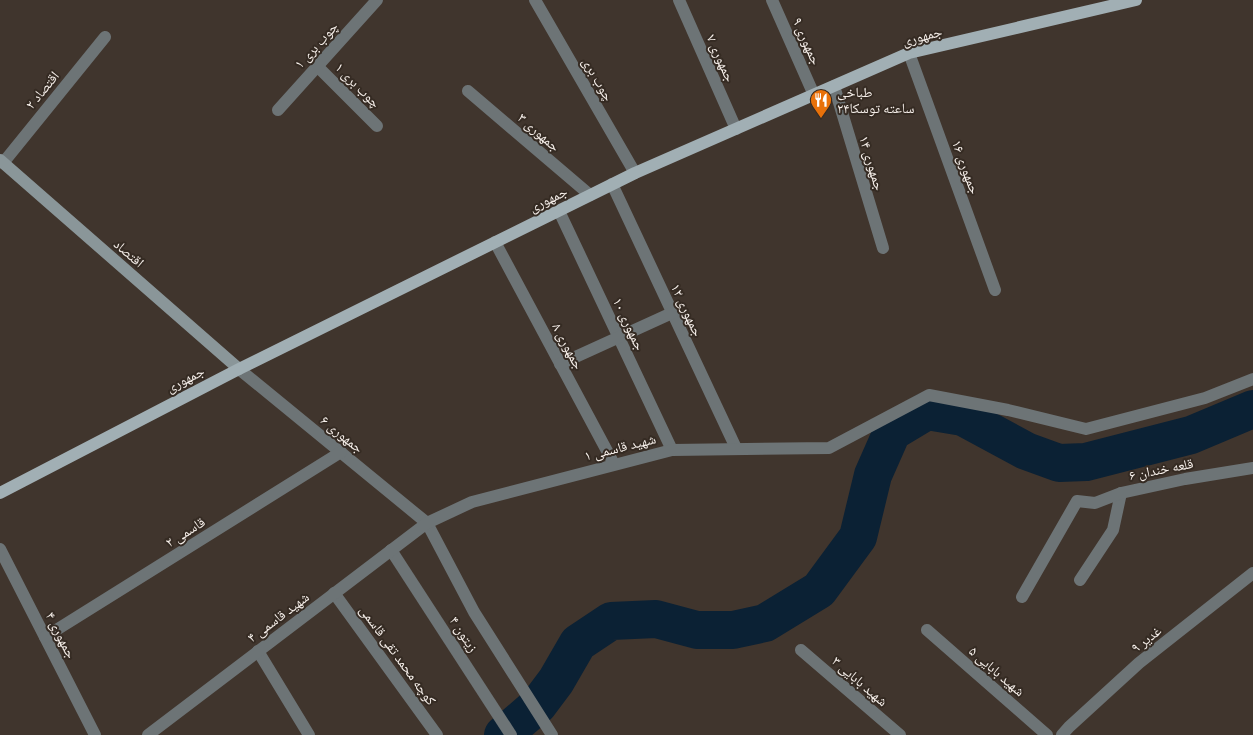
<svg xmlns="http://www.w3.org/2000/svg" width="1253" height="735" font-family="Ubuntu,'Noto Naskh Arabic',sans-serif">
  <rect width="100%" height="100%" fill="#40352d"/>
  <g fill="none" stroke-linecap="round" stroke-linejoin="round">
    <!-- river -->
    <polyline stroke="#0b2134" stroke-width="38" points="503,735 538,705 556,681 578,643 611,621 656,619 697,630 733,630 765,623 819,590 858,537 873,475 892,432 927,411 963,417 1026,451 1059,463 1086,462 1191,435 1253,409"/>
    <!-- minor -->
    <g stroke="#6d7476" stroke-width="12">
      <polyline points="535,0 635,173"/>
      <polyline points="679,0 736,129"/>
      <polyline points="772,0 814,95"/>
      <polyline points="909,53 995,290"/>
      <polyline points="317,66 377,126"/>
      <polyline points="834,86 883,248"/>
      <polyline points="468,91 590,195"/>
      <polyline points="278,110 377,0"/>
      <polyline points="3,163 105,37"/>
      <polyline points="612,184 736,448"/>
      <polyline points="559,211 672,450"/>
      <polyline points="495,242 614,464"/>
      <polyline points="560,364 672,313"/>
      <polyline points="239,369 427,523 474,612 552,735"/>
      <polyline points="0,549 95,735"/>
      <polyline points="391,550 511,735"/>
      <polyline points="1080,580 1113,530 1121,493"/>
      <polyline points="334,593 437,735"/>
      <polyline points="1022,597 1077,501 1095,503 1121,493 1185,479 1253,468"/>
      <polyline points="927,630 1047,735"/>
      <polyline points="45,637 341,452"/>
      <polyline points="801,650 900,735"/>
      <polyline points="258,651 309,735"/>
      <polyline points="148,735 427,523 472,502 672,450 829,448 929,395 1008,410 1086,429 1205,398 1253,379"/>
      <polyline points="1062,735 1069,727 1139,663 1253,573"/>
    </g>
    <!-- secondary -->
    <polyline stroke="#8a9699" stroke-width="12" points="0,160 239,369"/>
    <!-- primary -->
    <polyline stroke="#a1afb4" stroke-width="12" points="0,493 239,369 635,173 909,53 1136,0"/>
  </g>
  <!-- icons -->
  <defs>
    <g id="restaurant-pin" transform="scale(1.125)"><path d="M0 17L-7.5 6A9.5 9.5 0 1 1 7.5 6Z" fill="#e8710a" stroke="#352b23"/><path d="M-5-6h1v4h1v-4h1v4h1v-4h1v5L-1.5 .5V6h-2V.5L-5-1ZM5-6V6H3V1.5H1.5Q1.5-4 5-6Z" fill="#fff"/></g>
  </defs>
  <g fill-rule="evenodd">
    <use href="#restaurant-pin" x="821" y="100"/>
  </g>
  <g text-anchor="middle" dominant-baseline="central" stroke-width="4" stroke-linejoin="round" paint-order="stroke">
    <!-- street labels -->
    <g font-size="14" fill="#f7f0eb" stroke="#352b23">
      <text transform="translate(922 36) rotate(-15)">جمهوری</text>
      <text transform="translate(807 41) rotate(66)">۹ جمهوری</text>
      <text transform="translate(316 45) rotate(-48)">۱ چوب بری</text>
      <text transform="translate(721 58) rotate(66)">۷ جمهوری</text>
      <text transform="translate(598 79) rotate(60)">چوب بری</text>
      <text transform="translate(358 85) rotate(45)">چوب بری ۱</text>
      <text transform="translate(42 90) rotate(-51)">۲ اقتصاد</text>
      <text transform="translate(539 132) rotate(41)">۳ جمهوری</text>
      <text transform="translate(872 163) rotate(73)">۱۴ جمهوری</text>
      <text transform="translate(966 167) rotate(70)">۱۶ جمهوری</text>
      <text transform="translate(548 199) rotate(-26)">جمهوری</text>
      <text transform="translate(129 253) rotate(41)">اقتصاد</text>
      <text transform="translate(687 310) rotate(65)">۱۲ جمهوری</text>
      <text transform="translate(629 324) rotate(65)">۱۰ جمهوری</text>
      <text transform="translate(568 346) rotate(62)">۸ جمهوری</text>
      <text transform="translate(185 379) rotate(-27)">جمهوری</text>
      <text transform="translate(342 434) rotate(39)">جمهوری ۶</text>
      <text transform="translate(620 447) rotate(-14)">۱ شهید قاسمی</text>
      <text transform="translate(1161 469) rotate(-11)">۶ قلعه خندان</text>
      <text transform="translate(185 532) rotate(-32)">قاسمی ۲</text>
      <text transform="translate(278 617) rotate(-37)">۴ شهید قاسمی</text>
      <text transform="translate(464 634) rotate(57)">زیتون ۴</text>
      <text transform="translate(61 635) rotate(63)">جمهوری ۴</text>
      <text transform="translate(1146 639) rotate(-38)">غدیر ۹</text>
      <text transform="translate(398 655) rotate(54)">کوچه محمد تقی قاسمی</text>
      <text transform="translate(997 671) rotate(41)">۵ شهید بابایی</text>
      <text transform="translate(860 681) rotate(41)">۳ شهید بابایی</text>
    </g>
    <!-- poi labels -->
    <g font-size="14" fill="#f7f0eb" stroke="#352b23" text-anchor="start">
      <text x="837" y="92">طباخی<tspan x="837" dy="16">۲۴ساعته توسکا</tspan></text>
    </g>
  </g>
</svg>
